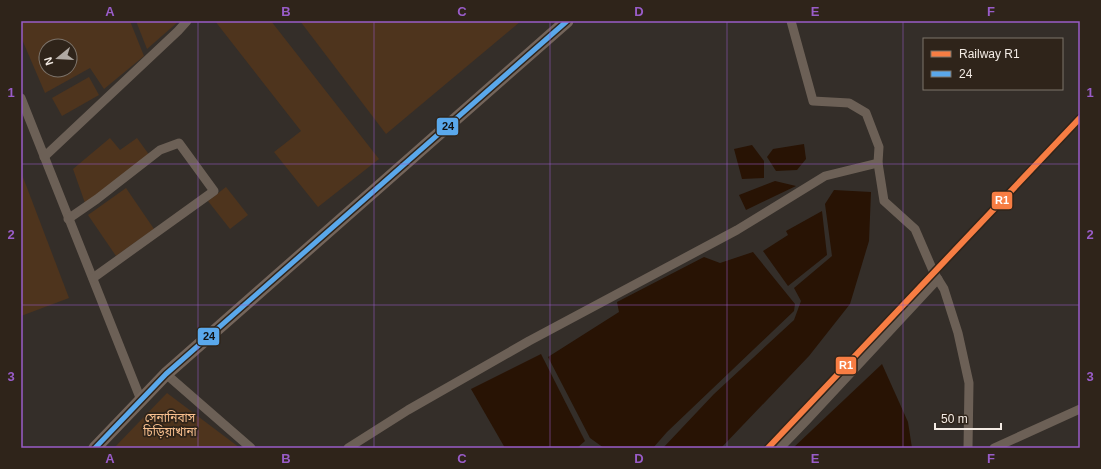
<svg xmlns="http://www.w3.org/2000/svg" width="1101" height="469" font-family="Helvetica,'Noto Sans Bengali',sans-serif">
  <rect width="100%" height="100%" fill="#342e29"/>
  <!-- green -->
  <g fill="#4e341d" fill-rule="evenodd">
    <path d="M21 21H130L144 56 104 89 90 68 45 93 21 37ZM46 46H70V70H46Z"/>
    <polygon points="136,21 179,21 147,49"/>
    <polygon points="215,21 271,21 379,159 318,207 274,152 301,131"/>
    <polygon points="300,21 521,21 386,134"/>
    <polygon points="89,77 99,95 62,116 52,98"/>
    <polygon points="110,138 120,150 137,138 150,156 85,203 73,169"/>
    <polygon points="21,172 69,298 21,316"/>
    <polygon points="226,187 248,215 230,229 208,201"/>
    <polygon points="126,188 154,229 116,256 88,215"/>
    <polygon points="167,393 240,448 114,448"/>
  </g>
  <!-- water -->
  <g fill="#281304">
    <polygon points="804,144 806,159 797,170 776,171 767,157 773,149"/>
    <polygon points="752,145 764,161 764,178 742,179 734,149"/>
    <polygon points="775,181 796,186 746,210 739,195"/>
    <polygon points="834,190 871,192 869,241 850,304 809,356 721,448 663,448 714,394 794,320 801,301 794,288 832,256 825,204"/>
    <polygon points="822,211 827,255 788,286 763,251 788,235 786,231"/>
    <polygon points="753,252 795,304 794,311 667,432 653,448 604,448 590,438 548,357 619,312 617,302 704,257 720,263"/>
    <polygon points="541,354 585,441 577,448 505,448 471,389"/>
    <polygon points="882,364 908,422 912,448 793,448"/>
  </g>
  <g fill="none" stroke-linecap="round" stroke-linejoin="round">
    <!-- minor -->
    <g stroke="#6c6056" stroke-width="9">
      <polyline points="791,21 813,101 849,103 866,113 879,147 878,163 884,201 915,229 934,273 944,289 958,333 969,383 968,448"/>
      <polyline points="21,98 141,400"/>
      <polyline points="44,157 178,31 187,21"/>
      <polyline points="68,219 97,199 160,150 179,143 214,191 93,278"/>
      <polyline points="166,374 251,448"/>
      <polyline points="348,448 408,410 529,341 737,230 825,176 878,163"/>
      <polyline points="780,448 806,421 938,279"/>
      <polyline points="994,448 1080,409"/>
    </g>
    <!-- highway -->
    <polyline stroke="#74655b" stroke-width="13" points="95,448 166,374 567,21"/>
    <!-- bus-1 casing -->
    <g stroke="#2f241a" stroke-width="8">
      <polyline id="bus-1" points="95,448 166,374 567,21"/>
    </g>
    <!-- bus-1 -->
    <use href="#bus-1" stroke="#5aa8eb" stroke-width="5"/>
    <!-- rail-1 casing -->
    <g stroke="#2f241a" stroke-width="9">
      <polyline id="rail-1" points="768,448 1080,118"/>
    </g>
    <!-- rail-1 -->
    <use href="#rail-1" stroke="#f77d43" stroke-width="6"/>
  </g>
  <!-- grid -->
  <path fill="none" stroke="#995cc8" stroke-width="1" stroke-opacity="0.55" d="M198 21V448M374 21V448M550 21V448M727 21V448M903 21V448M21 164H1080M21 305H1080"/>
  <g text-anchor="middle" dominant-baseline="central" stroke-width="3.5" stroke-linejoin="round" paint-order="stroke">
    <!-- park labels -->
    <g font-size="12" fill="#f9c08f" stroke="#2f241a">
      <text x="170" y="418">সেনানিবাস<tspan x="170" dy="14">চিড়িয়াখানা</tspan></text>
    </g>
  </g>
  <g stroke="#2f241a" stroke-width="1.5">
    <rect x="436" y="117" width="23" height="19" rx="4" fill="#5aa8eb"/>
    <rect x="991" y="191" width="22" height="19" rx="4" fill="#f77d43"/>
    <rect x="197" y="327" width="23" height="19" rx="4" fill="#5aa8eb"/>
    <rect x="835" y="356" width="22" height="19" rx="4" fill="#f77d43"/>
  </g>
  <g font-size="11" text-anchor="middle" font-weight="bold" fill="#fff">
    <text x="1002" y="204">R1</text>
    <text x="846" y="369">R1</text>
  </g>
  <g font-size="11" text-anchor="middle" font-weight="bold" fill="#111">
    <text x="448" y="130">24</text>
    <text x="209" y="340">24</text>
  </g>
  <!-- border -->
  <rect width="1101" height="469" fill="none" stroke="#2f241a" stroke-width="44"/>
  <!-- legend -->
  <rect x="923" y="38" width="140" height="52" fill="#2f241a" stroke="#7d746b"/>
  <rect x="931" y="51" width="20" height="6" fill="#f77d43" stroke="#7d746b"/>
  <text x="959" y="58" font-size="12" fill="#f3ebe4">Railway R1</text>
  <rect x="931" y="71" width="20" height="6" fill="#5aa8eb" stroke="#7d746b"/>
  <text x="959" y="78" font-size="12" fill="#f3ebe4">24</text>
  <!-- north arrow -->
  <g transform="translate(58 58) rotate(252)"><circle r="19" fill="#2f241a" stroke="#7d746b"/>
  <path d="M0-3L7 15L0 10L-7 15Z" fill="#b0a9a3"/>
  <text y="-6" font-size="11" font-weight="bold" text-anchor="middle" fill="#f3ebe4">N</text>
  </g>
  <!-- scale -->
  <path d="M935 423v6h66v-6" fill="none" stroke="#f3ebe4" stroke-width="2"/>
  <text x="941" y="423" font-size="12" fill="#f3ebe4" stroke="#2f241a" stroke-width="3" paint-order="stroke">50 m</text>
  <rect x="22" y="22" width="1057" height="425" fill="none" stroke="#995cc8" stroke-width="1.5"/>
  <g font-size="13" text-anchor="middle" font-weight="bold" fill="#995cc8">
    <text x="110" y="16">A</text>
    <text x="286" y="16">B</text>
    <text x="462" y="16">C</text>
    <text x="639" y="16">D</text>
    <text x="815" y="16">E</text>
    <text x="991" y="16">F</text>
    <text x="11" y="97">1</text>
    <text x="1090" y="97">1</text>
    <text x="11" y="239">2</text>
    <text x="1090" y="239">2</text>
    <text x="11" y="381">3</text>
    <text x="1090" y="381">3</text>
    <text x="110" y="463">A</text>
    <text x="286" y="463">B</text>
    <text x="462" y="463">C</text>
    <text x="639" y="463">D</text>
    <text x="815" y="463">E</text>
    <text x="991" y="463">F</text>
  </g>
</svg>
